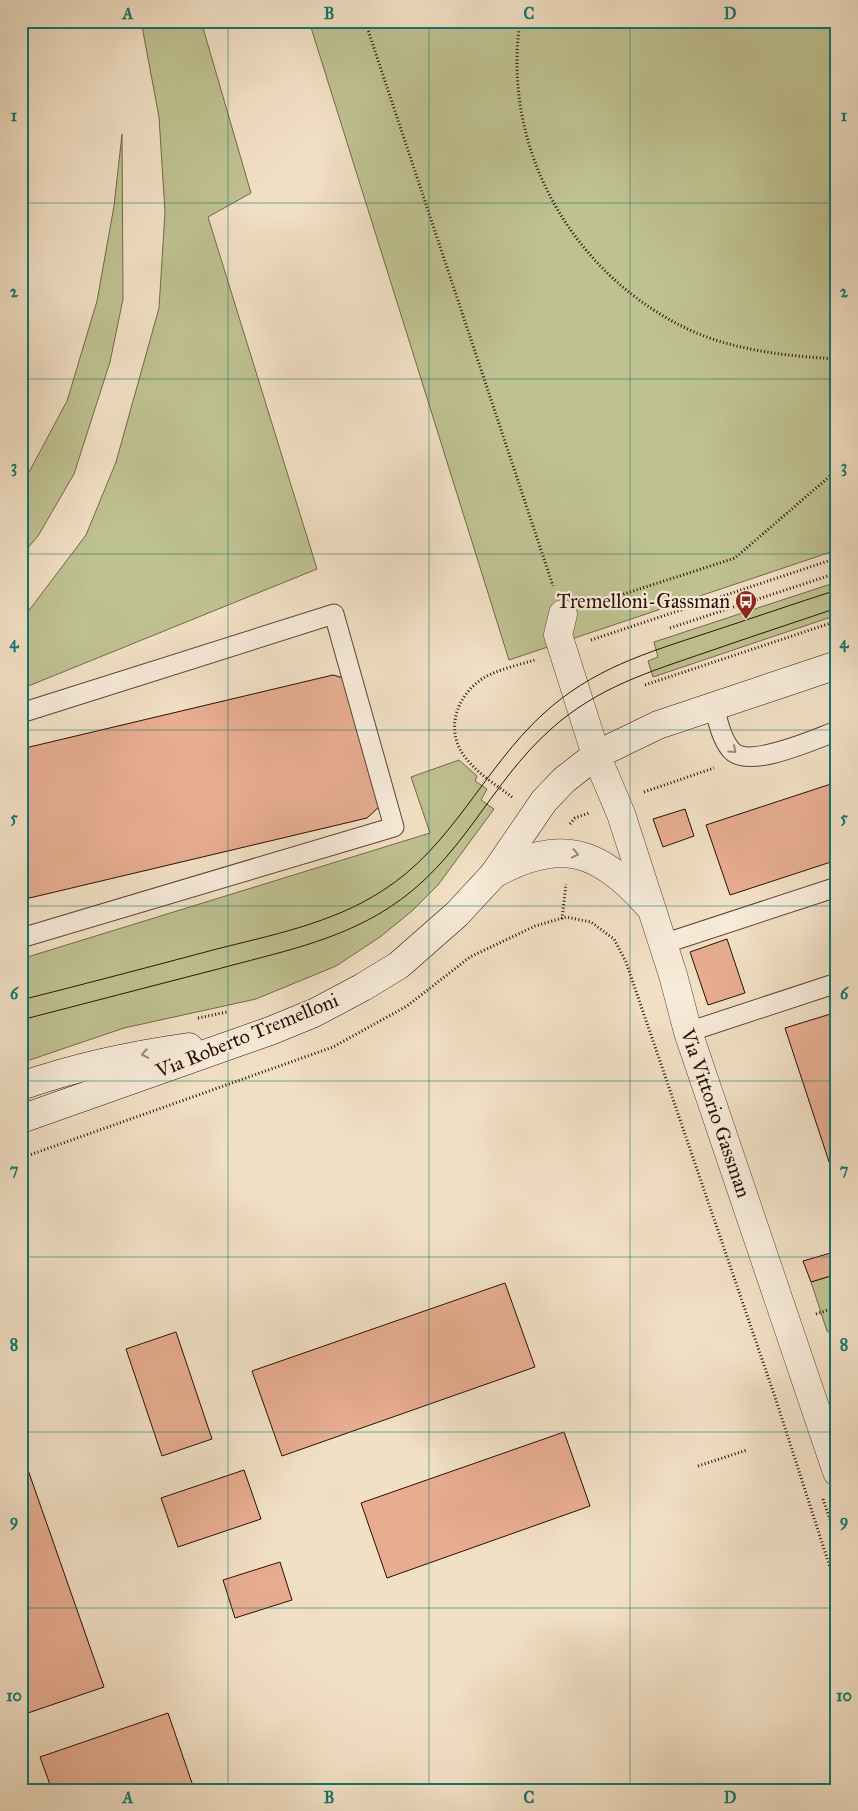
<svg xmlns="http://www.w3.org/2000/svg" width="858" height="1811" font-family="'IM FELL Great Primer',serif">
  <rect width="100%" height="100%" fill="#f2e0c5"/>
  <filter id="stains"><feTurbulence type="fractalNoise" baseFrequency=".004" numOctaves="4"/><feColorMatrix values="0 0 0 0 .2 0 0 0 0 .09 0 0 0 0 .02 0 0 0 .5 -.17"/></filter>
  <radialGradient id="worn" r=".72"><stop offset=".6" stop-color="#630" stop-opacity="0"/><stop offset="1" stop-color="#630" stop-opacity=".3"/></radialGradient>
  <!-- green -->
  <g fill="#bfc191" stroke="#74684a">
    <polygon points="141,21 201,21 251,193 208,217 317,569 21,689 21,621 86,535 116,462 159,308 165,212 159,117"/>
    <polygon points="309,21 837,21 837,550 509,660"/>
    <polygon points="122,134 123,299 110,362 74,474 38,536 21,556 21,487 67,401 97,301 114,206"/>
    <polygon points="837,582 837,615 653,677 648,661 658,657 654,642"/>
    <polygon points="459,760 477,776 475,781 487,789 481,800 494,809 438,885 412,911 380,937 336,966 256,999 124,1028 21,1063 21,959 430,833 411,777"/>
    <polygon points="837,1274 837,1338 827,1331 811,1282"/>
  </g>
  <!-- building -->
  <g fill="#e7ad91" stroke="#290f04">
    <polygon points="333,675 350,680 380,806 367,818 21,900 21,749"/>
    <polygon points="837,782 837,860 730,895 706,825"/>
    <polygon points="685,809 694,836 663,847 653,819"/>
    <polygon points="727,939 745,993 708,1005 690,952"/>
    <polygon points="837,1012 837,1186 785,1028"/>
    <polygon points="834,1252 837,1274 811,1282 803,1261"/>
    <polygon points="505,1283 535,1367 282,1456 252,1371"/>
    <polygon points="176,1332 212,1439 162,1456 126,1349"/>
    <polygon points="564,1432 590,1506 387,1578 361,1503"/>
    <polygon points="21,1450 104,1687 25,1714 21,1703"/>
    <polygon points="244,1470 261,1519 178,1547 161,1498"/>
    <polygon points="280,1562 292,1600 235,1618 223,1580"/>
    <polygon points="168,1713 193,1786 183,1790 52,1790 40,1757"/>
  </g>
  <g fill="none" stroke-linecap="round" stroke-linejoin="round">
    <!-- lane casing -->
    <g stroke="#5b4334" stroke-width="21">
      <g id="lane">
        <path d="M714 707C718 721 721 738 731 750 748 770 815 739 837 731"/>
        <polyline points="21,713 334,614 394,827 21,938"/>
        <polyline points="663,944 837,887"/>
        <polyline points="688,1032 837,983"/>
      </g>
    </g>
    <!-- street casing -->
    <g stroke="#5b4334" stroke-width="29">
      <g id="street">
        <polyline points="563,614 558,635 567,663 596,755 621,814 673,975 688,1032 837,1472"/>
        <path d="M494 874C560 838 598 849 647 904"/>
      </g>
    </g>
    <!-- secondary casing -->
    <g stroke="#290f04" stroke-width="29">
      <g id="secondary">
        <path d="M21 1086C76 1067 131 1055 189 1047"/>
        <polyline points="21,1119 270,1031 314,1013 363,987 399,965 457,914 494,874 544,801 564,780 596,755 658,725 837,665"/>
      </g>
    </g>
    <!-- path -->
    <g stroke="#290f04" stroke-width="3" stroke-dasharray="1 2.5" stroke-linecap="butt">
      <polyline points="365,21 553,586"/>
      <path d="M520 21C501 151 574 277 692 331 737 351 788 356 837 359"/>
      <polyline points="590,605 735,558 837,470"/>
      <polyline points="670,628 837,573"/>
      <polyline points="591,640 837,558"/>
      <polyline points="645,685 837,621"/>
      <polyline points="644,792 714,768"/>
      <path d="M512 797C496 785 477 773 465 757 442 727 460 688 491 674 505 668 521 664 535 660"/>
      <polyline points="570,824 575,818 589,813"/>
      <polyline points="562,919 566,884"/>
      <polyline points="198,1018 227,1012"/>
      <polyline points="21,1158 333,1047 407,1006 470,957 535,926 566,917 591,922 614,939 626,962 776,1400 837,1589"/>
      <polyline points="816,1314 837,1307"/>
      <polyline points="698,1466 747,1450"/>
      <polyline points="823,1499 837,1541"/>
    </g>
    <!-- lane -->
    <use href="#lane" stroke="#f7ebd9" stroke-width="19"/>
    <!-- street -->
    <use href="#street" stroke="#f7ebd9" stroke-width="28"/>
    <!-- secondary -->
    <use href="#secondary" stroke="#f7ebd9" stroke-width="28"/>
    <!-- tram -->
    <g stroke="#290f04" stroke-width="1">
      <path d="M21 1000C85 984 149 967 213 950 271 935 331 924 382 891 452 847 484 768 543 714 592 669 646 653 707 633 750 619 793 604 837 590"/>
      <path d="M21 1020C87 1003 152 986 218 969 276 953 335 942 387 909 463 861 488 785 551 729 598 687 649 672 707 652 750 637 793 623 837 608"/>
    </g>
  </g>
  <!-- one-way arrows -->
  <defs><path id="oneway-chevron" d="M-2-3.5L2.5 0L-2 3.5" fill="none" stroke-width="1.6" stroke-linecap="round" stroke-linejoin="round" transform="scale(1.25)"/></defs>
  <g stroke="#9a8879">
    <use href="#oneway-chevron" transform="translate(733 750) rotate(42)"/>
    <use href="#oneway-chevron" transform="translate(575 854) rotate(13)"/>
    <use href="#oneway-chevron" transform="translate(145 1054) rotate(170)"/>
  </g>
  <!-- grid -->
  <path fill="none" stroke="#0f766e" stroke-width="1" stroke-opacity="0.55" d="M228 21V1790M429 21V1790M630 21V1790M21 203H837M21 379H837M21 554H837M21 730H837M21 906H837M21 1081H837M21 1257H837M21 1432H837M21 1608H837"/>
  <!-- icons -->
  <defs>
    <g id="bus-pin" transform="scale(1.125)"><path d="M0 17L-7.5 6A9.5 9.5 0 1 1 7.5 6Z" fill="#8f2418" stroke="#f7ebd9"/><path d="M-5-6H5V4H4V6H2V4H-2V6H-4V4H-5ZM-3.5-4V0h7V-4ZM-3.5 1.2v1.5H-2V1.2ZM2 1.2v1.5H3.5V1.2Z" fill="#fff"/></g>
  </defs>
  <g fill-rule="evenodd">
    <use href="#bus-pin" x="746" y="601"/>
  </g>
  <g text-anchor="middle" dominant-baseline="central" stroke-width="4.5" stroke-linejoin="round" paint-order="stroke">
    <!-- poi labels -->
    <g font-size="20" fill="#290f04" stroke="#f7ebd9" text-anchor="end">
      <text x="730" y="601">Tremelloni-Gassman</text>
    </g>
    <!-- street labels -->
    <g font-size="20" fill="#290f04" stroke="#f7ebd9">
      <text transform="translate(247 1035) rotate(-22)">Via Roberto Tremelloni</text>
      <text transform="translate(716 1113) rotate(71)">Via Vittorio Gassman</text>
    </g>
  </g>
  <!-- margin -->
  <rect width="858" height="1811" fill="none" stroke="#f2e0c5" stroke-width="55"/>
  <rect x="28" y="28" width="802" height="1756" fill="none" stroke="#0f766e" stroke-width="2"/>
  <g font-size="16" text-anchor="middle" font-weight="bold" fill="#0f766e">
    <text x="128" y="19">A</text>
    <text x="329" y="19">B</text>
    <text x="529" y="19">C</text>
    <text x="730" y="19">D</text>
    <text x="14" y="121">1</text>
    <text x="844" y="121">1</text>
    <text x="14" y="297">2</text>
    <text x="844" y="297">2</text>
    <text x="14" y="472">3</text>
    <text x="844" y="472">3</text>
    <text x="14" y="648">4</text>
    <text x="844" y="648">4</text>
    <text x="14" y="823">5</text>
    <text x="844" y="823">5</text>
    <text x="14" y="999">6</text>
    <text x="844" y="999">6</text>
    <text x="14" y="1175">7</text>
    <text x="844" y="1175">7</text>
    <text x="14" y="1350">8</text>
    <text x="844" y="1350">8</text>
    <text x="14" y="1526">9</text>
    <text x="844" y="1526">9</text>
    <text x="14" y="1701">10</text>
    <text x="844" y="1701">10</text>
    <text x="128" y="1803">A</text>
    <text x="329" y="1803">B</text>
    <text x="529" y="1803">C</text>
    <text x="730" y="1803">D</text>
  </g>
  <rect width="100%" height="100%" filter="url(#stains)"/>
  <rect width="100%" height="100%" fill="url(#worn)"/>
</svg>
